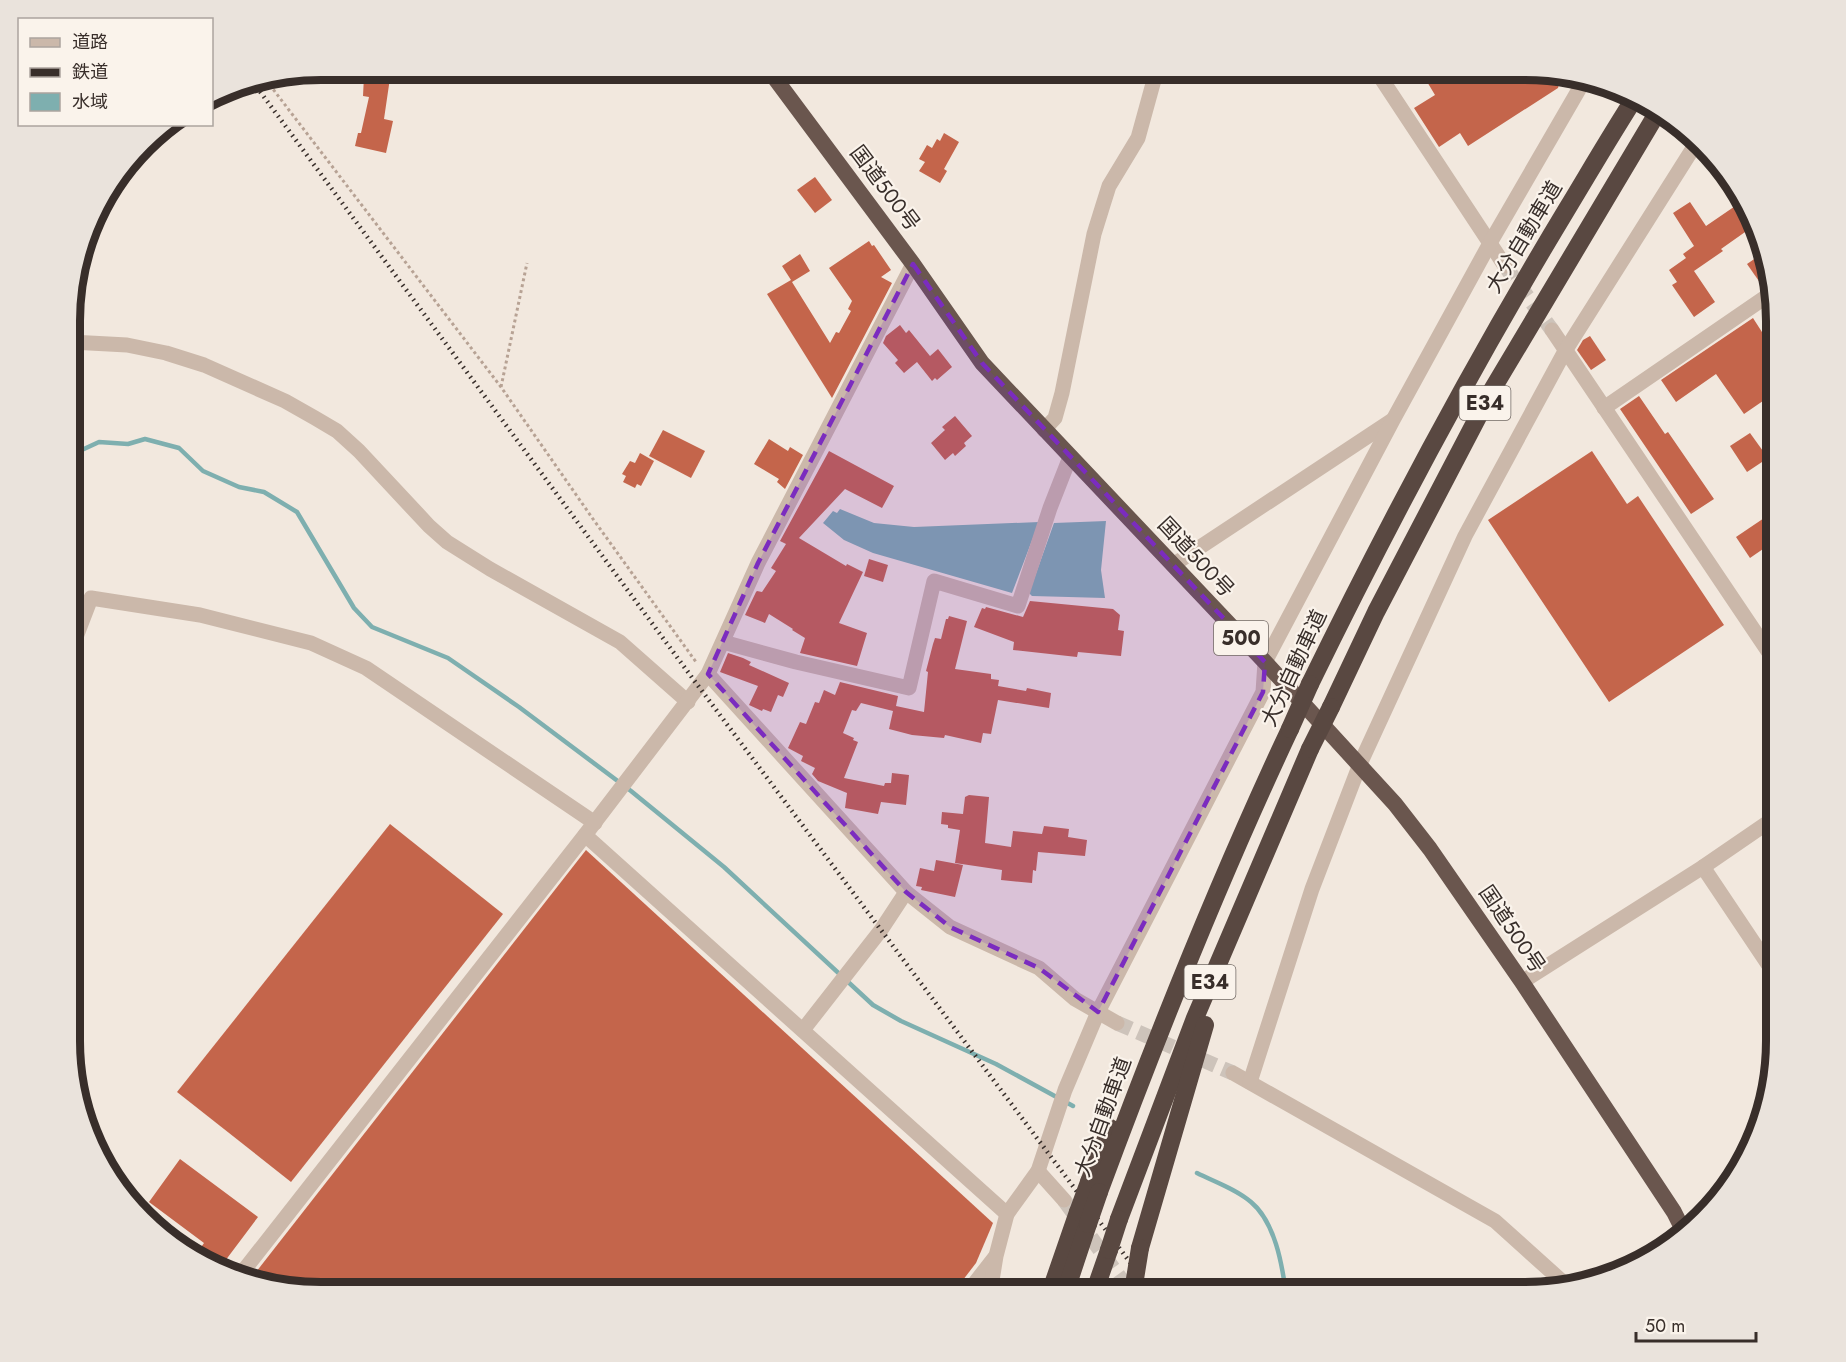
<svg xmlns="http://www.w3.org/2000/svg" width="1846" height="1362" font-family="Jost,'Noto Sans JP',sans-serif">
  <rect width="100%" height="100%" fill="#f2e8de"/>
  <!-- water -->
  <g fill="#7eafaf">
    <polygon points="840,509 874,523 914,527 1039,522 1012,593 873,553 844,540 823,523 833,511 837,513"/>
    <polygon points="1106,521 1101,570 1105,598 1032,596 1029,593 1054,523"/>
  </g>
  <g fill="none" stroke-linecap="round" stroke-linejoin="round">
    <!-- stream -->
    <g stroke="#7eafaf" stroke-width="4.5">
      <polyline points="71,455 99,442 128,444 145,439 179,448 203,471 239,487 264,492 297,512 354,608 372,627 448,658 519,707 631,791 724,867 873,1005 901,1021 996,1064 1073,1106"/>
      <path d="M1197 1173C1215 1182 1236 1189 1251 1202 1275 1222 1282 1264 1286 1293"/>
    </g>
  </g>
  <!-- building -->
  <g fill="#c4654b">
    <polygon points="1442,69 1542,70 1562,74 1558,88 1468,146 1460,133 1439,147 1414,108 1435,95 1426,80"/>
    <polygon points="364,76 390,78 384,119 393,121 386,153 355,146 358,133 361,133 369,97 363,96"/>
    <polygon points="944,133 959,142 944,169 947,171 940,183 919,171 925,162 919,159 927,145 932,148 937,139 940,141"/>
    <polygon points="815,177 832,200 815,213 797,190"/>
    <polygon points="1744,200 1751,209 1755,225 1721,249 1723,251 1694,271 1715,302 1694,317 1672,285 1677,282 1669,270 1686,258 1683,254 1694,246 1673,213 1690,202 1706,226"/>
    <polygon points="869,241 872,246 874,245 891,270 881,277 892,283 832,398 767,294 791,280 782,266 800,254 810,271 792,282 830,343 836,332 839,333 851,311 848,309 852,301 829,268"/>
    <polygon points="1763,253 1771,283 1763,287 1747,264"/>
    <polygon points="1753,318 1776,354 1776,392 1744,414 1716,374 1676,402 1661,380"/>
    <polygon points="900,325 906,333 909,330 930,356 938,349 952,367 937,380 935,378 932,381 917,362 904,373 895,363 898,360 883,343 886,336"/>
    <polygon points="1590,336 1606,360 1591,370 1577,350 1583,340"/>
    <polygon points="1639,396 1665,434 1668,432 1714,499 1691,514 1620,409"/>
    <polygon points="955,416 972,436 964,443 966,446 955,456 953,453 945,460 931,443 945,430 942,427"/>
    <polygon points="663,430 705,451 691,478 649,456"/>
    <polygon points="1750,433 1768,458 1747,472 1730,446"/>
    <polygon points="769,439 788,451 790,447 803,455 785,489 777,482 779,479 754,464"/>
    <polygon points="829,451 894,486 882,508 845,489 799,538 846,566 847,564 863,572 839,623 867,633 857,666 800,653 805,638 792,630 793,629 769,614 765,623 745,615 756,592 757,591 762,592 776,571 771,568 786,544 780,541"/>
    <polygon points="1592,451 1627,504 1638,496 1724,625 1609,702 1488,520"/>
    <polygon points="640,453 654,461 641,486 637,484 635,488 623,482 626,476 622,474 630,461 635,463"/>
    <polygon points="1776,510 1776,540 1750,558 1736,537"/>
    <polygon points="869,559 888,565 883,582 864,576"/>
    <polygon points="1030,601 1113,609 1120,615 1118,630 1124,631 1121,656 1078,652 1077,657 1013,650 1014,642 974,627 982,608 985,609 986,607 1023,617"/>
    <polygon points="949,616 967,621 955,669 991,674 991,679 999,680 998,686 1026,691 1027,688 1051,693 1049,708 998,700 991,734 983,733 981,743 945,735 944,738 912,735 889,729 893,711 861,703 856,711 852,710 843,733 854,738 853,740 858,742 844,778 884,786 885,783 891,783 892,773 909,775 906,805 881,802 878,814 845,808 847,793 818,781 812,774 815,768 801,761 803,756 788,748 800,722 806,724 815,702 819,703 824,690 835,695 840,682 898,696 896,706 924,712 928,672 926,671 933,644 935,638 941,639 946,619 948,619"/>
    <polygon points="728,653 743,658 751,662 749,665 789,683 783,697 778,695 771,712 763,709 762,711 749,705 758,686 720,672"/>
    <polygon points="969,795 989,797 985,843 1011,847 1013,831 1042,834 1044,826 1069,829 1068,837 1087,840 1085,856 1038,852 1036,871 1033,870 1032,883 1001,880 1002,870 955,863 960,830 948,828 948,825 941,824 942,812 963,814 965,797"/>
    <polygon points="390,824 503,914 291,1182 177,1092"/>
    <polygon points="586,850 993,1223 976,1263 953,1293 304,1292 249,1281"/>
    <polygon points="936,860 963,865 955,897 921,890 922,887 916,886 920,868 934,871"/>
    <polygon points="180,1159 258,1217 219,1269 195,1256 204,1243 149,1202"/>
  </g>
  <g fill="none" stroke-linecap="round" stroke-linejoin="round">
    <!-- minor-tunnel -->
    <g stroke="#cdc3ba" stroke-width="15" stroke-dasharray="15 8" stroke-linecap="butt">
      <polyline points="1505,266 1552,330"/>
      <polyline points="1117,1023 1233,1073"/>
      <polyline points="1064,1200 1131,1293"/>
    </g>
    <!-- path -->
    <g stroke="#b7a294" stroke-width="3" stroke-dasharray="3 3" stroke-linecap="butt">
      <polyline points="266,80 501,387 593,519 696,662"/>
      <polyline points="82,328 82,252"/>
      <polyline points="501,387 527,263"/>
    </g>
    <!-- minor -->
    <g stroke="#cbb8aa" stroke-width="15">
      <polyline points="1375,69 1505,266"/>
      <polyline points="1552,330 1776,663"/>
      <polyline points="71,342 127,345 166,353 204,365 285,401 315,418 337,431 359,451 429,526 447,542 490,569 620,642 688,702"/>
      <polyline points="1604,408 1773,292"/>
      <polyline points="1044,430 1055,418 1062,393 1094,234 1103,205 1109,186 1138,138 1157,69"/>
      <polyline points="1173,565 1391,421"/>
      <polyline points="723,642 796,662 909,688 934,581 1018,606 1050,508 1070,457"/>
      <polyline points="71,650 91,598 200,615 311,643 366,668 595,823"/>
      <polyline points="708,674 906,892 950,927 1039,968 1075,999 1117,1023"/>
      <polyline points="585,835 1007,1214"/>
      <polyline points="1703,867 1776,976"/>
      <polyline points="1522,982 1703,867 1776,817"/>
      <polyline points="803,1030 881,930 906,892"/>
      <polyline points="1233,1073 1495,1221 1565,1284"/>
      <polyline points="1250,1082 1312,889 1360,764 1465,536 1565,351 1697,142"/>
      <polyline points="1038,1171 1064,1200"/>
      <polyline points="237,1279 585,835 708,674 758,563 913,264"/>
      <polyline points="967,1293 995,1257"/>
      <polyline points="990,1293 996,1256 1007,1214 1038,1171 1065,1090 1098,1012 1263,692 1265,662 1393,420 1490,243 1585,79"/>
    </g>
    <!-- trunk -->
    <polyline stroke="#6a564e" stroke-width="16" points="768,69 913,264 982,363 1265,662 1395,804 1430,849 1522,982 1674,1212 1683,1230"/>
    <!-- motorway -->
    <g stroke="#594841" stroke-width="18">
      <path d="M1310 684C1389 522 1474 363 1567 209 1590 171 1612 133 1636 96"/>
      <polyline points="1331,707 1376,612 1492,390 1659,110"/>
      <polyline points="1089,1182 1110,1128"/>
      <path d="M1099 1192C1157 1035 1219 880 1290 729"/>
      <polyline points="1119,1219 1195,1018 1310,749"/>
      <polyline points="1140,1248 1205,1025"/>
      <polyline points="1050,1293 1078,1212"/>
      <polyline points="1065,1293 1088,1224"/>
      <polyline points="1094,1293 1109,1250"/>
    </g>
    <!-- rail -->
    <polyline stroke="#382e2a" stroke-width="4.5" stroke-dasharray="1.5 4.5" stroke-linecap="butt" points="253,82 699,687 1153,1293"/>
    <!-- motorway-bridge -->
    <g stroke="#594841" stroke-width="18">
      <polyline points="1290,729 1310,684"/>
      <polyline points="1310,749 1331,707"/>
      <polyline points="1078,1212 1089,1182"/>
      <polyline points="1088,1224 1099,1192"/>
      <polyline points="1109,1250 1119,1219"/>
      <polyline points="1134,1285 1140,1248"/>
    </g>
  </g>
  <!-- marked area -->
  <path fill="#7b2cbf" fill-opacity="0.2" stroke="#7b2cbf" stroke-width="4.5" stroke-dasharray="12 8" stroke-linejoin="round" d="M913 264 982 363 1265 662 1263 692 1098 1012 1039 968 950 927 906 892 708 674 758 563Z"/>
  <g text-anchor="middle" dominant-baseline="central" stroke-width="4.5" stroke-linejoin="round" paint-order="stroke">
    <!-- shield labels -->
    <g fill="#faf3eb" stroke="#726964" stroke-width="1.5">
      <rect x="1459.5" y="386" width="51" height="34" rx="4.5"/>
      <rect x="1214" y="621" width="54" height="34" rx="4.5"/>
      <rect x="1184.5" y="965" width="51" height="34" rx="4.5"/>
    </g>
    <g font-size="20" font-weight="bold" fill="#382e2a">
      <text x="1485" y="403">E34</text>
      <text x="1241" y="638">500</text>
      <text x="1210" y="982">E34</text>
    </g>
    <!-- street labels -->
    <g font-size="21" fill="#382e2a" stroke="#faf3eb">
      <text transform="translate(885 188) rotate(53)">国道500号</text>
      <text transform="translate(1524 237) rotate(-59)">大分自動車道</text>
      <text transform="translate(1196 557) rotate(47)">国道500号</text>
      <text transform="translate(1294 668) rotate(-65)">大分自動車道</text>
      <text transform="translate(1512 929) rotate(56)">国道500号</text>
      <text transform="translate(1103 1117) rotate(-70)">大分自動車道</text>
    </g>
  </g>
  <!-- crop -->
  <path d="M0 0H1846V1362H0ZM321 80H1525A241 241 0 0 1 1766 321V1041A241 241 0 0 1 1525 1282H321A241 241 0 0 1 80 1041V321A241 241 0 0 1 321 80Z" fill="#eae3dc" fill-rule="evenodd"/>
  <path fill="none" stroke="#382e2a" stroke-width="8" d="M321 80H1525A241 241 0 0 1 1766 321V1041A241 241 0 0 1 1525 1282H321A241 241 0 0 1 80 1041V321A241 241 0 0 1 321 80Z"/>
  <!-- legend -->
  <rect x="18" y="18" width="195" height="108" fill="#faf3eb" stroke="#aca49e" stroke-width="1.5"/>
  <rect x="30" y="38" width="30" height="9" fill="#cbb8aa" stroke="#aca49e" stroke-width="1.5"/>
  <text x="72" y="48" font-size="18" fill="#382e2a">道路</text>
  <rect x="30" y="68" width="30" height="9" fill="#382e2a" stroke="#aca49e" stroke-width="1.5"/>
  <text x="72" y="78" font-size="18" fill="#382e2a">鉄道</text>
  <rect x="30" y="93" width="30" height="18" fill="#7eafaf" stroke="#aca49e" stroke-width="1.5"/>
  <text x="72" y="108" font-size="18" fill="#382e2a">水域</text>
  <!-- scale -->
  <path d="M1636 1332v9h120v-9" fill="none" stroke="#382e2a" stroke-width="3"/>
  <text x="1645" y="1332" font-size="18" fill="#382e2a" stroke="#faf3eb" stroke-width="4.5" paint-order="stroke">50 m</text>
</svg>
